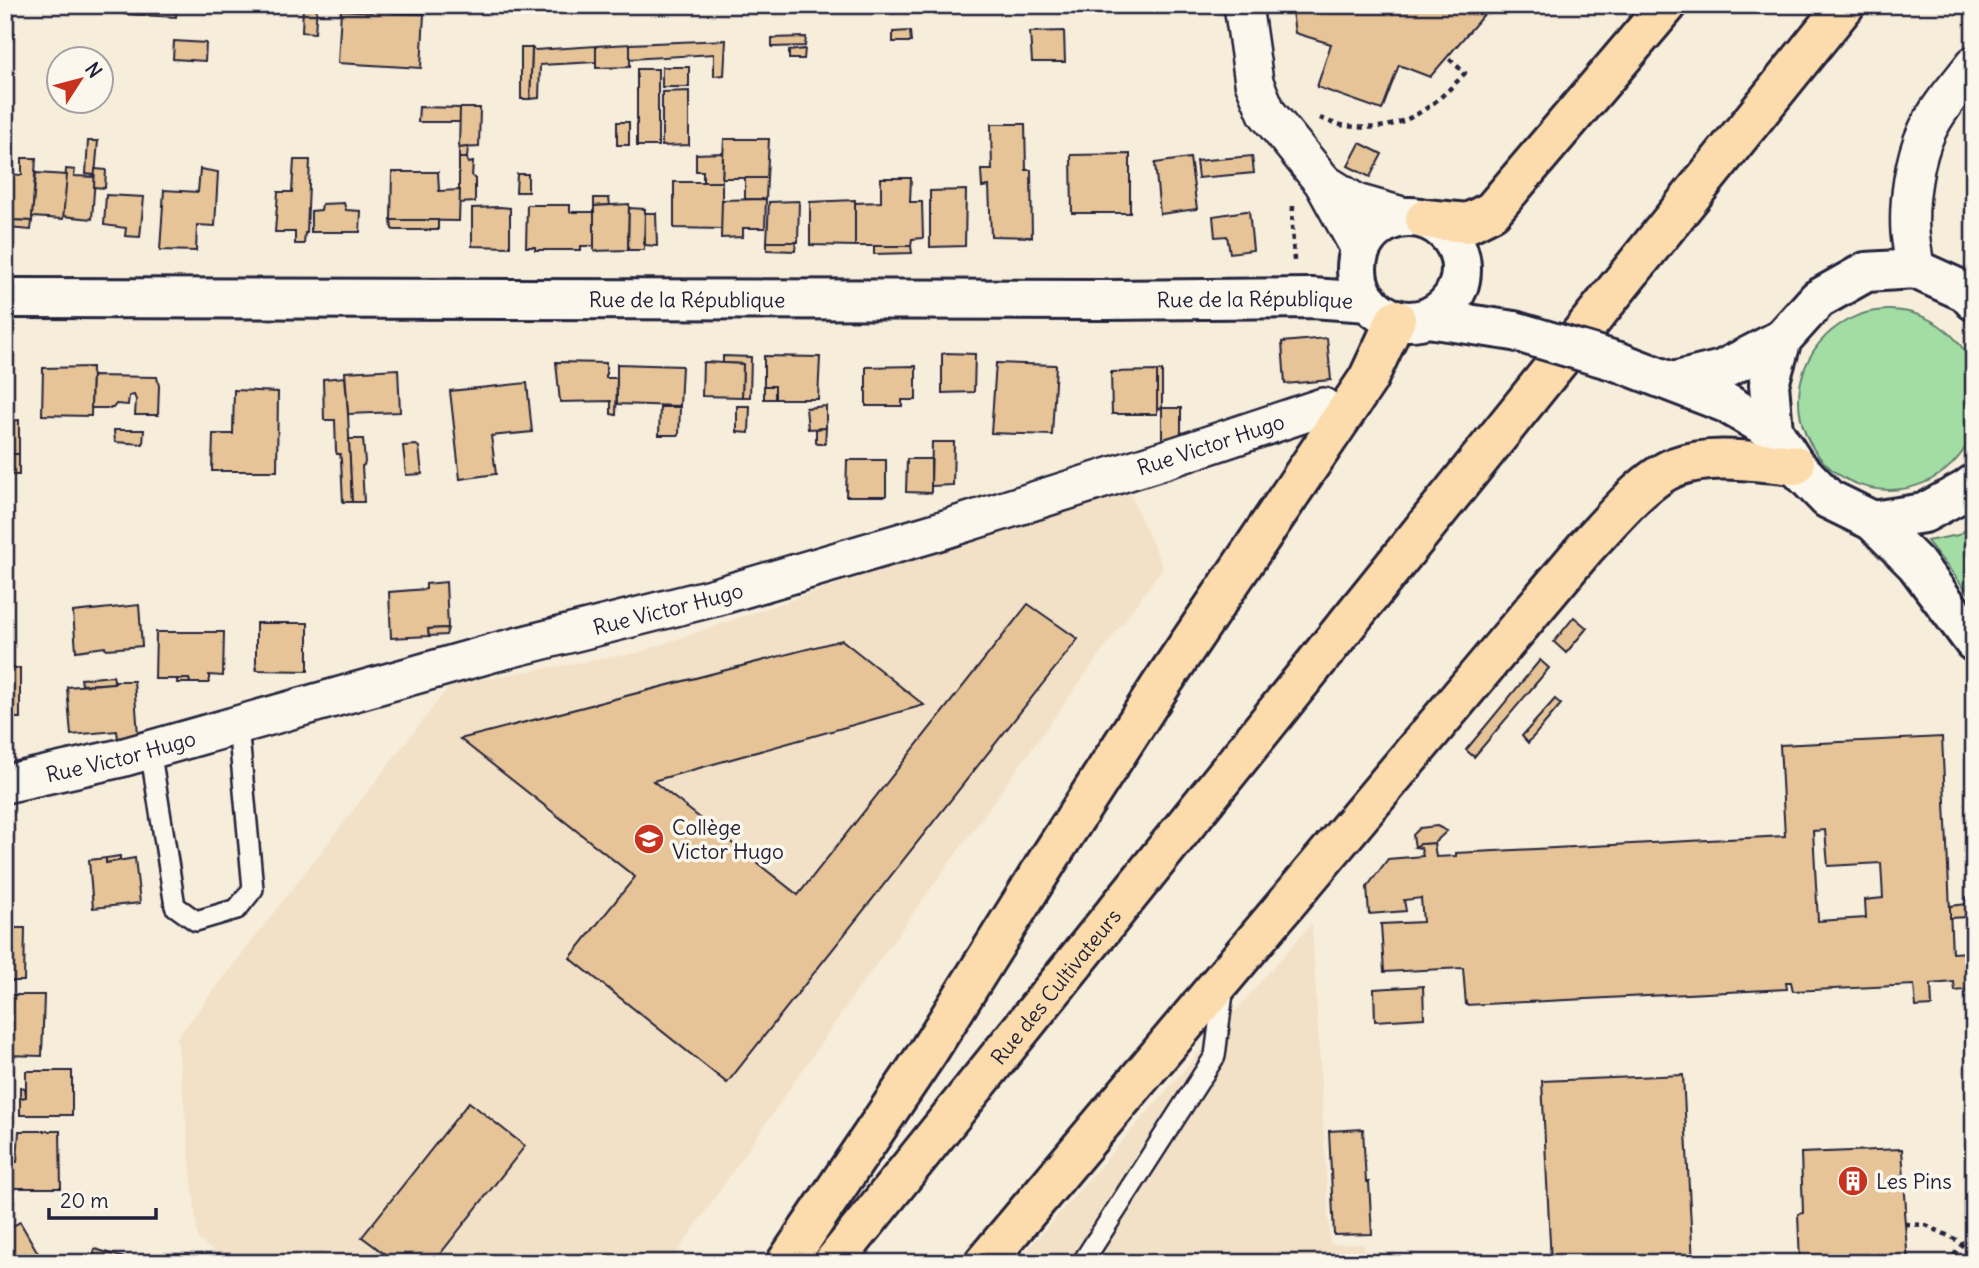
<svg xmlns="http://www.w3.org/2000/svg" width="1979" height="1268" font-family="Delius,sans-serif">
  <rect width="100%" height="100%" fill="#f7eddb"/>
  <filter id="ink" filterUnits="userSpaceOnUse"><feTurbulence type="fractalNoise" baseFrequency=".0143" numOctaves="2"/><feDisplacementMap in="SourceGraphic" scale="14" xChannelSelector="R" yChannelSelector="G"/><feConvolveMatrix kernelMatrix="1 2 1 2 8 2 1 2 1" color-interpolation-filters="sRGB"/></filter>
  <g filter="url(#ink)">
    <!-- built -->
    <g fill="#f2e1c7">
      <polygon points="1126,485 1163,567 854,995 670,1263 229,1263 198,1239 177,1038 451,684 637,653"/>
      <polygon points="1312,923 1330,1244 1364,1244 1365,1263 1016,1263"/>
    </g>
    <!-- green -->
    <g fill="#a2dea4" stroke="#628070" stroke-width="2">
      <circle cx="1889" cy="400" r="90"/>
      <polygon points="1974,524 1974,600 1927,541 1958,535"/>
    </g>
    <!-- building -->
    <g fill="#e6c497" stroke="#22223b" stroke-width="2" fill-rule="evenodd">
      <polygon points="124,5 177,5 176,17 123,14"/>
      <polygon points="303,5 317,5 315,33 302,32"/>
      <polygon points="372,5 393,5 393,13 424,14 421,68 338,63 341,10 372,12"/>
      <polygon points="1291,5 1492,5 1430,77 1399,65 1382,110 1317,87 1331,44 1295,33"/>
      <polygon points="910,31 911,42 893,42 893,32"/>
      <polygon points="1064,31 1065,62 1032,62 1030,32"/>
      <polygon points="806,37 805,46 772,47 772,38"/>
      <polygon points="726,40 724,75 714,76 714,54 630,59 630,44"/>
      <polygon points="174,41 206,43 205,61 173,59"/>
      <polygon points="630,44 630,67 596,68 596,46"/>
      <polygon points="596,46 596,62 540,65 539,98 530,99 532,48 535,50"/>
      <polygon points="521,48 532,48 530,99 521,99"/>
      <polygon points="805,49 804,59 789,59 789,51"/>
      <rect x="662" y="67" width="27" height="20"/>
      <rect x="637" y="69" width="21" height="77"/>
      <polygon points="689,91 689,145 662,146 662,92"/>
      <polygon points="419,107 460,108 460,122 418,122"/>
      <polygon points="460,108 480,108 479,147 459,148"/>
      <rect x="617" y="122" width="12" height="23"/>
      <polygon points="991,124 1025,124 1026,170 1031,170 1032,237 991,236 989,186 982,187 981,170 992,170"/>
      <polygon points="724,139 769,139 767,178 722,178"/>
      <polygon points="88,141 98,141 95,175 86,174"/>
      <polygon points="1360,143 1382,154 1370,177 1348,166"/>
      <polygon points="468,147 467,158 459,158 459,148"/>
      <polygon points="723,153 722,182 703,183 703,171 696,171 696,154"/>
      <polygon points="1130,154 1130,213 1072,213 1071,155"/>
      <polygon points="1252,156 1254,173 1198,178 1196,161"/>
      <polygon points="22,158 36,158 32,221 5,220 5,174 22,175"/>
      <polygon points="459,158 467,158 468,163 473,162 472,176 475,178 475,202 459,203"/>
      <polygon points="1190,158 1197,209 1160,214 1155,163"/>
      <polygon points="294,160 310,160 307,233 305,233 304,244 295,244 295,232 275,232 278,192 292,192"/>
      <polygon points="66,169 75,170 74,176 95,177 92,219 63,216"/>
      <polygon points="95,169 106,170 105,188 94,187"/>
      <polygon points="200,169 218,172 215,226 197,225 196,251 160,250 164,190 198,192"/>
      <polygon points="392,172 438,172 439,191 460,190 459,221 391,220"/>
      <polygon points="36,173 67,175 63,219 32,217"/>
      <polygon points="517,174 528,174 528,192 516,192"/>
      <polygon points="745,178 767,178 766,199 745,199"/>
      <polygon points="881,178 911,178 910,202 922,202 923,238 912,239 911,246 855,246 855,203 881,202"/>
      <polygon points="674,182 722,182 722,229 674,228"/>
      <polygon points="966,190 965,246 930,247 930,191"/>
      <polygon points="106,195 144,197 140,237 125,236 126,228 104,225"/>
      <polygon points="594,198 609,198 610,205 594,206"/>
      <polygon points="766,199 765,228 743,228 743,237 721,238 722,200"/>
      <polygon points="855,200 855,246 810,245 810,202"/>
      <polygon points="799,201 798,242 767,242 769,202"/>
      <polygon points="344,203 346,210 361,211 360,232 311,232 311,211 321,210 322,204"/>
      <polygon points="629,204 628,250 594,251 594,206"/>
      <polygon points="527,205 570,205 570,212 594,212 594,246 581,246 581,250 535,250 535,247 526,247"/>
      <polygon points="500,207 510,208 510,247 472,246 472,208"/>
      <polygon points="629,208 645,209 644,250 628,250"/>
      <polygon points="1246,211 1249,211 1253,250 1230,253 1227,236 1215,237 1213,216"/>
      <polygon points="645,213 656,213 657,246 645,245"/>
      <polygon points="8,220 32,221 31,230 8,228"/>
      <polygon points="391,220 438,220 438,230 394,230 392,229"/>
      <polygon points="767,242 796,242 795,251 767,250"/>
      <polygon points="874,246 911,246 912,253 874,254"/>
      <polygon points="1327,338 1331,380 1285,384 1282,342"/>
      <polygon points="946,353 975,354 974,392 942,393 942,354"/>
      <polygon points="723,356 751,357 750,397 742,397 743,364 723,363"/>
      <polygon points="764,356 820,357 818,399 775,399 775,386 764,386"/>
      <polygon points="556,362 606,363 606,378 617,378 616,415 611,414 611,401 560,402"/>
      <polygon points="705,362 743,364 742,397 702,396 703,363"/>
      <polygon points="996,363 1056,365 1052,435 991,433"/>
      <polygon points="617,364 682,366 680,406 617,404"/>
      <polygon points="916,366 916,400 902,400 902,406 866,406 866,367"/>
      <polygon points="92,367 91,416 42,415 43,368"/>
      <polygon points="398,369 400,412 348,414 345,372"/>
      <polygon points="1157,371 1157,414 1112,414 1111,372"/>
      <polygon points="1157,371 1162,371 1162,408 1157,409"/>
      <polygon points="92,376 157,377 159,386 158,415 135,415 136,400 134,395 129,396 128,405 116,404 113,408 91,408"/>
      <polygon points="345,377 348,414 352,502 343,502 341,460 340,454 337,454 336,451 335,420 324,420 323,379"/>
      <polygon points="527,383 532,432 491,436 496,474 460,479 450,391"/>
      <rect x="764" y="386" width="11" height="13"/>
      <polygon points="234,390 278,392 277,471 212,471 213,434 233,434"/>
      <polygon points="737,406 750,406 749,433 737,432"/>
      <polygon points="826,406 826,428 808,429 806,408"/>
      <polygon points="660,407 680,407 679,435 659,435"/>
      <polygon points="1162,408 1181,408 1181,435 1162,442"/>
      <polygon points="19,420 19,454 5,454 5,421"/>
      <polygon points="826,428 825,444 818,444 816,443 816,429"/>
      <polygon points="114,430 144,430 143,444 115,442"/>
      <polygon points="349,439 363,439 365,462 364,465 362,466 364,502 352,502"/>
      <polygon points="932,442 954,442 953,485 931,486"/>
      <polygon points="416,445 419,447 422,474 406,475 403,446"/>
      <rect x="5" y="454" width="14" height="21"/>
      <polygon points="907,459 931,459 931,493 906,492"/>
      <polygon points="847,460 886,460 886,496 846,496"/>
      <polygon points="446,582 448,628 428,629 429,636 391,638 389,592 426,589 426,584"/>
      <polygon points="1028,604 1078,639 727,1083 570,958 635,877 460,739 842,640 924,705 653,781 798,895"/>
      <polygon points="139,605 142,646 107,649 105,647 76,651 73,612"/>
      <polygon points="1574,617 1587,628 1566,653 1554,642"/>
      <polygon points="256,623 308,623 308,671 256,670"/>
      <polygon points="448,628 446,635 429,636 428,629"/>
      <polygon points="156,632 224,632 223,676 209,675 209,683 190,683 189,679 155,679"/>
      <polygon points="1540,660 1549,668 1474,757 1466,750"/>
      <rect x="5" y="668" width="15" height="50"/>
      <polygon points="113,676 115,683 82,685 81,679"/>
      <polygon points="177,679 189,679 190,683 177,683"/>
      <polygon points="114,681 134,681 138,735 118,739 117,731 71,735 67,687 115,683"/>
      <polygon points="1555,699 1561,704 1528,743 1522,736"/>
      <path d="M1942 737 1952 953 1970 952 1966 898 1974 891V989L1955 991 1954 982 1931 984 1932 1006 1916 1007 1914 985 1793 991 1791 982H1786L1787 989 1466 1005 1463 968 1384 972 1381 924 1423 922 1421 898 1404 900 1406 911 1369 914 1367 887 1388 859 1423 856 1421 848 1415 847 1420 844 1434 843 1436 857 1456 856V853L1785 836 1780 745ZM1825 830 1828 866 1881 863 1883 898 1865 900 1866 918 1818 921 1813 831Z"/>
      <polygon points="1437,826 1447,831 1434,843 1420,844 1415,847 1413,835 1420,828"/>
      <polygon points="5,849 14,849 14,901 5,900"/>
      <polygon points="120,856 120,861 106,863 106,858"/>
      <polygon points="106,858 106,863 135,858 140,903 93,908 89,860"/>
      <polygon points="1967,904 1968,917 1950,918 1950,906"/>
      <polygon points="5,928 25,928 24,981 5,981"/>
      <polygon points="1423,986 1424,1018 1375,1021 1374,989"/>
      <polygon points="5,995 44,995 42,1056 5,1055"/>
      <polygon points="26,1071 72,1071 72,1115 20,1115 20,1098 26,1097"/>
      <polygon points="1683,1075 1693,1263 1551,1263 1542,1081"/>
      <polygon points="20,1087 25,1088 26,1097 20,1098"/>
      <polygon points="469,1102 525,1146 433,1263 397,1263 362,1237"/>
      <polygon points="1363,1129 1366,1182 1369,1182 1372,1234 1334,1235 1329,1131"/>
      <polygon points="19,1131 60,1131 61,1188 9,1188 9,1162 17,1162"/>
      <polygon points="1902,1149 1906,1209 1904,1211 1908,1263 1800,1263 1798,1214 1803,1213 1801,1153"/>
      <polygon points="20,1222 38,1253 23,1263 5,1263 5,1231"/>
      <polygon points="95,1249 131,1260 130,1263 91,1263"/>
      <polygon points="38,1253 44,1263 23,1263"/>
    </g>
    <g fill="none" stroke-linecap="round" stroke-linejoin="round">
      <!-- service casing -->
      <g stroke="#22223b" stroke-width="24">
        <g id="service">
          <polyline points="150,749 175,906 196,921 237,909 253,889 238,725"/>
          <polyline points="1082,1263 1215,1056 1224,985"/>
        </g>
      </g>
      <!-- minor casing -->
      <g stroke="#22223b" stroke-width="42">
        <g id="minor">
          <polyline points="1243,5 1254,82 1267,113 1323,182 1360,249"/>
          <polyline points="1324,183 1356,203 1402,216"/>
          <path d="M1915 269C1914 257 1911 244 1910 232 1908 202 1914 158 1927 131 1938 107 1958 86 1974 65"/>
          <path id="s1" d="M5 784 121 758 496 652 715 597 933 533 1179 455 1323 407"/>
        </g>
      </g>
      <!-- secondary casing -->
      <g stroke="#22223b" stroke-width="44">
        <g id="secondary">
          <circle cx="1409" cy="269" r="52"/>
          <path id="s2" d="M5 298 1107 300 1312 298 1369 302"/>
          <polyline points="1974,301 1966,292 1915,269 1866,272 1818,299 1782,339 1769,384 1773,431 1795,465 1828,499 1873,521 1924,513 1966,490 1974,484"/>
          <polyline points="1428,318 1514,331"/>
          <polyline points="1619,362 1726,403 1773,431"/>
          <polyline points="1673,382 1722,370 1782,339"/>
          <polyline points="1873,521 1916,564 1974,642"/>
        </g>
      </g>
      <!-- primary casing -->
      <g stroke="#22223b" stroke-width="44">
        <g id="primary">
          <polyline points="1425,219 1468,223 1492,211 1667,5"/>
          <polyline points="786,1263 928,1052 1050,857 1161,685 1368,379 1396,319"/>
          <path id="s3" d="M833 1263 1845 5"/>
          <path d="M984 1263 1586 547C1609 523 1644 479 1675 467 1713 453 1756 462 1795 465"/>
        </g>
      </g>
      <!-- path -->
      <g stroke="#22223b" stroke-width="4.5" stroke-dasharray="5 5" stroke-linecap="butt">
        <path d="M1320 118C1332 124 1345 126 1357 127 1403 132 1436 105 1465 73L1447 57"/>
        <polyline points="1293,206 1292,226 1294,261"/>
        <polyline points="1905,1224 1926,1225 1963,1243"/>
        <polyline points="1948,1263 1963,1243 1974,1233"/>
      </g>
      <!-- service -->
      <use href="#service" stroke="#fbf7ec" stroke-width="19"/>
      <!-- minor -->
      <use href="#minor" stroke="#fbf7ec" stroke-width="37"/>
      <!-- secondary -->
      <use href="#secondary" stroke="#fbf7ec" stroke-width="38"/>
      <!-- primary -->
      <use href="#primary" stroke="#fcdcac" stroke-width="38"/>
      <!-- secondary-bridge casing -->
      <g stroke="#22223b" stroke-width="44" stroke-linecap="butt">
        <polyline id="secondary-bridge" points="1514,331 1619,362"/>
      </g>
      <!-- secondary-bridge -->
      <use href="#secondary-bridge" stroke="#fbf7ec" stroke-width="38"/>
    </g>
  </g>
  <!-- icons -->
  <defs>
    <g id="school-disc" transform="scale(1.575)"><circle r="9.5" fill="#c8321e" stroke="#fbf7ec"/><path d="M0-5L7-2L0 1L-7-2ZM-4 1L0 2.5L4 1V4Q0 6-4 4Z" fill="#fff"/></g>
    <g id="building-disc" transform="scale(1.575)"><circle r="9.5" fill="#c8321e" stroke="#fbf7ec"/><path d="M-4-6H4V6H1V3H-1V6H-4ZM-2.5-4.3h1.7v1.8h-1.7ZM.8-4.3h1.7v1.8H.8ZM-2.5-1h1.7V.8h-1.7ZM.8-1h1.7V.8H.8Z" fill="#fff"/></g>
  </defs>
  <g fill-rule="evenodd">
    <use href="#school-disc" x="649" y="839"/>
    <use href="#building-disc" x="1853" y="1181"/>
  </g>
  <g text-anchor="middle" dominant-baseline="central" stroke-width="7" stroke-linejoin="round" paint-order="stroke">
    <!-- street labels -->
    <g font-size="21" fill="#22223b" stroke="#fbf7ec">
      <text stroke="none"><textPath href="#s2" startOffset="682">Rue de la République</textPath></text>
      <text stroke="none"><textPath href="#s2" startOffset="1250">Rue de la République</textPath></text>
      <text stroke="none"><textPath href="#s1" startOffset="1253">Rue Victor Hugo</textPath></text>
      <text stroke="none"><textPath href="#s1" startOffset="686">Rue Victor Hugo</textPath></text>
      <text stroke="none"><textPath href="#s1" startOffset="119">Rue Victor Hugo</textPath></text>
      <text stroke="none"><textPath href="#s3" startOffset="355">Rue des Cultivateurs</textPath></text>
    </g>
    <!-- poi labels -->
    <g font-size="21" fill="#22223b" stroke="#fbf7ec" text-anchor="start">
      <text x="672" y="827">Collège<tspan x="672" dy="24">Victor Hugo</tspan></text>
      <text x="1876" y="1181">Les Pins</text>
    </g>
  </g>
  <!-- margin -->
  <rect width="1979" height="1268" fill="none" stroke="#fbf7ec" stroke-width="28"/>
  <rect x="14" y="14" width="1951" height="1240" fill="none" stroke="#22223b" stroke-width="2.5" filter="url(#ink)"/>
  <!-- north arrow -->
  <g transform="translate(80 80) rotate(54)"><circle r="33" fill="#fbf7ec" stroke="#a4a2a5" stroke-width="2"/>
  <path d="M0-5L12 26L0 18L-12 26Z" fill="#c8321e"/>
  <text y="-10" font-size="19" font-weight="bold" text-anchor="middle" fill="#22223b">N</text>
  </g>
  <!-- scale -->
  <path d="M49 1208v10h107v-10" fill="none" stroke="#22223b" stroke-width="3.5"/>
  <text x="60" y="1208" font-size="21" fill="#22223b" stroke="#fbf7ec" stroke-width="5" paint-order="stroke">20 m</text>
</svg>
